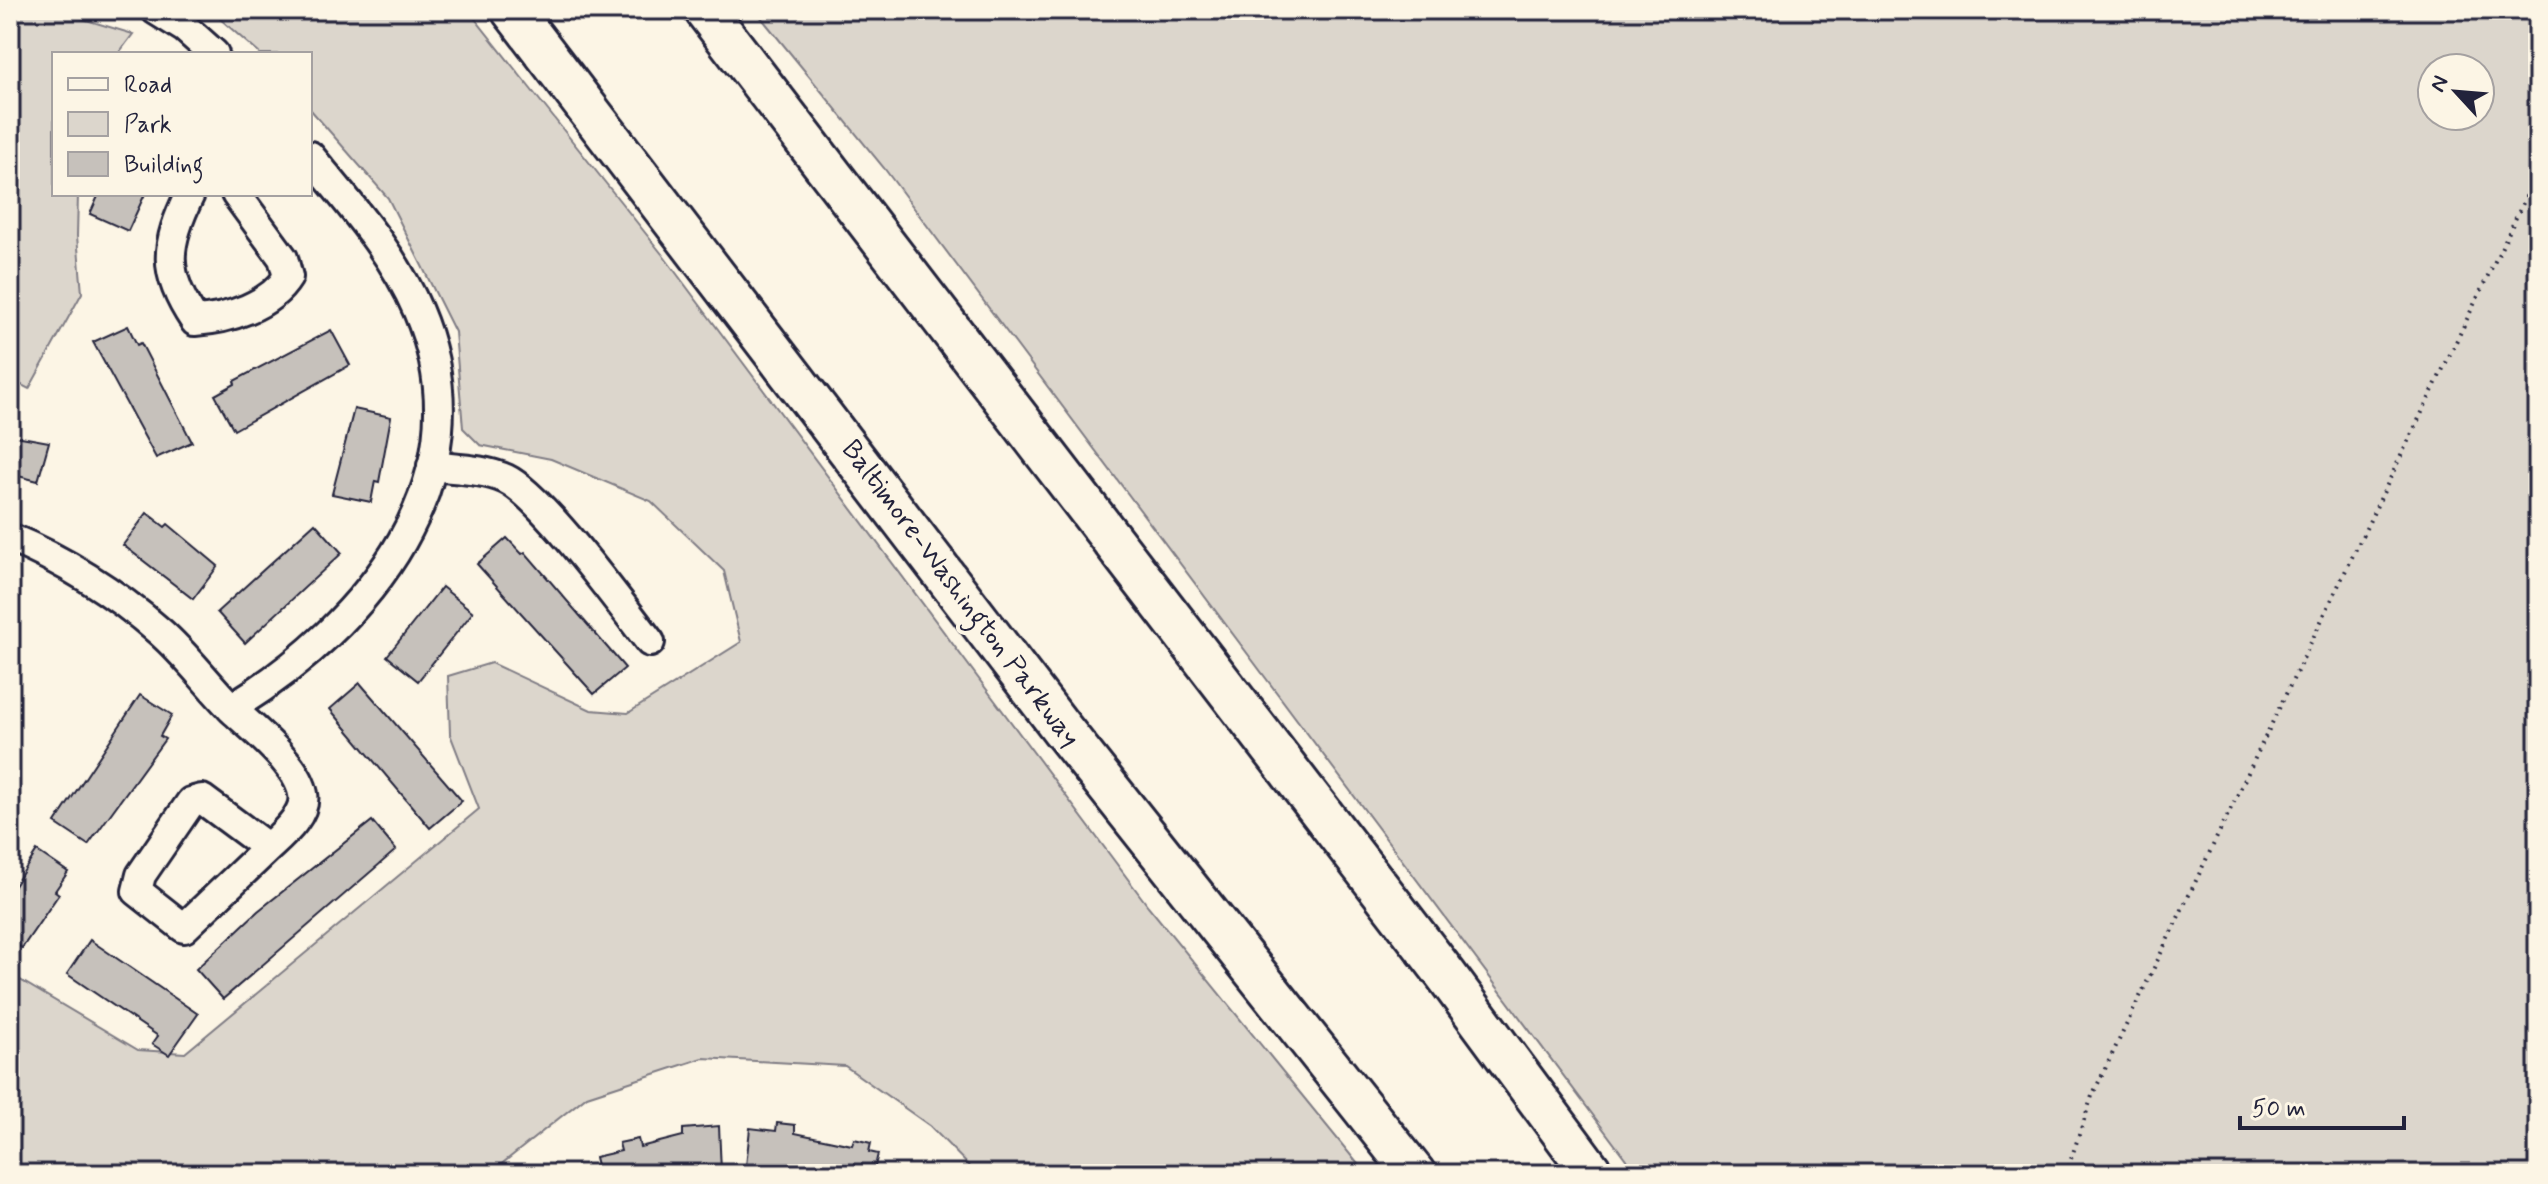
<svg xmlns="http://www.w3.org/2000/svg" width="2548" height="1184" font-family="Mynerve,sans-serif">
  <rect width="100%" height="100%" fill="#fcf5e5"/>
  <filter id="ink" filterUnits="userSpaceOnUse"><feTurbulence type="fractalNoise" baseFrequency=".0125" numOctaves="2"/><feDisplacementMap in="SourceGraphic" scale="16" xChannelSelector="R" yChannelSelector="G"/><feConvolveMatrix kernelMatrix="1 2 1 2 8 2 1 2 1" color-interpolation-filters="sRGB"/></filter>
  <g filter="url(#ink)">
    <!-- green -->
    <g fill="#dcd6cc" stroke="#7f7c84" stroke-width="2" fill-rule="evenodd">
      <polygon points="10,10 53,10 133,34 118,54 54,54 54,194 78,194 77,236 82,293 29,389 10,379"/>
      <polygon points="210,10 468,10 662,254 1148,906 1366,1174 977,1174 930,1126 845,1066 703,1058 587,1096 489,1174 10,1174 10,974 138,1050 185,1053 479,809 450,734 448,676 491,663 591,710 628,713 741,642 724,571 651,501 551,459 480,445 463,428 455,332 388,198 310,109 310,54 260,54"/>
      <path d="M755 10H2538V1174H1637L884 168ZM2432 68H2480V116H2432Z"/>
    </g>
    <!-- building -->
    <g fill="#c6c1bb" stroke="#22223b" stroke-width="2">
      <polygon points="99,194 145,194 128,231 90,214"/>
      <polygon points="128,326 137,345 141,343 192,442 156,458 93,342"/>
      <polygon points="331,330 350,365 234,430 215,395 235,384 234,381"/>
      <polygon points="354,409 391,417 379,482 375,481 371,502 332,494"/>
      <polygon points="10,435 49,442 38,481 10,474"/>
      <polygon points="147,513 165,527 168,524 218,566 193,599 123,545"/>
      <polygon points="315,523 342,553 245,643 217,612"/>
      <polygon points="507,538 522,554 525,552 625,668 594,694 477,564"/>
      <polygon points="442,587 473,612 418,681 387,656"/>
      <polygon points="360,683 462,801 430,828 330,709"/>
      <polygon points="140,695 172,715 160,736 165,739 88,845 55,823"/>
      <polygon points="372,821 396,850 223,999 196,969 258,911"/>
      <polygon points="37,851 68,872 55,891 59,894 22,948 10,940 10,892"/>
      <polygon points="90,940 198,1014 169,1055 152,1044 158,1036 67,974"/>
      <polygon points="777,1123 795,1125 795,1133 852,1145 854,1139 871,1143 869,1152 878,1154 873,1174 816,1174 746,1166 750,1128 776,1131"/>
      <polygon points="719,1126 721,1171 599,1174 595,1157 621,1151 619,1143 638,1139 640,1147 683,1136 683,1129"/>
    </g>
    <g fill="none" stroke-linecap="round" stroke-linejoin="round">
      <!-- minor casing -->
      <g stroke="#22223b" stroke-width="34">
        <g id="minor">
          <polyline points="156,10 185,28 214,54"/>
          <path d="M190 194C165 245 162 273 195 321 228 319 270 306 288 277L283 258 236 194"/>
          <path d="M432 466C456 469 484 469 506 479 542 496 622 606 650 642"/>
          <path d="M10 538C62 559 116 593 159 631 187 655 208 685 234 711 255 730 298 765 303 794 307 814 282 835 268 848L184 928 137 891 141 875 191 802 202 799 268 848"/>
          <path d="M231 708C367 625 489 478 418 311 393 252 350 205 310 156"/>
        </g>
      </g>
      <!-- highway casing -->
      <g stroke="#22223b" stroke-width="46">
        <g id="highway">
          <polyline points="512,10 1062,729 1415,1174"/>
          <polyline points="705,10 1446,975 1593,1174"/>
        </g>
      </g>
      <!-- path -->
      <polyline stroke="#22223b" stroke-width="4" stroke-dasharray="2 6" stroke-linecap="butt" points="2066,1174 2092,1096 2538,172"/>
      <!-- minor -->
      <use href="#minor" stroke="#fcf5e5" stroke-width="28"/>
      <!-- highway -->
      <use href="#highway" stroke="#fcf5e5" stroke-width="40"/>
    </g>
  </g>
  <g text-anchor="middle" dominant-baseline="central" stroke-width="8" stroke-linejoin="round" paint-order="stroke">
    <!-- street labels -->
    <g font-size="28" fill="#22223b" stroke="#fcf5e5">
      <text transform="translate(960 594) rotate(53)">Baltimore-Washington Parkway</text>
    </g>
  </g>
  <!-- margin -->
  <rect width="2548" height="1184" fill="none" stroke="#fcf5e5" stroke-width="40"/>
  <rect x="20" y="20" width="2508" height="1144" fill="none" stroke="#22223b" stroke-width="3" filter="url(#ink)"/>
  <!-- legend -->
  <rect x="52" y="52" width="260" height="144" fill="#fcf5e5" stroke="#a5a1a1" stroke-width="2"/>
  <rect x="68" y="78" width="40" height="12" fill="#fcf5e5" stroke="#a5a1a1" stroke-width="2"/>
  <text x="124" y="92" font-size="24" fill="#22223b">Road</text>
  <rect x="68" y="112" width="40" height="24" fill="#dcd6cc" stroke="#a5a1a1" stroke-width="2"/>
  <text x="124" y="132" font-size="24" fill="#22223b">Park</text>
  <rect x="68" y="152" width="40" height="24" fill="#c6c1bb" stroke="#a5a1a1" stroke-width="2"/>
  <text x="124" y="172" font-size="24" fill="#22223b">Building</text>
  <!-- north arrow -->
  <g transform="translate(2456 92) rotate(296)"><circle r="38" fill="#fcf5e5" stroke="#a5a1a1" stroke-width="2"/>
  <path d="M0-6L14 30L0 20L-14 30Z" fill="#22223b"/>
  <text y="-12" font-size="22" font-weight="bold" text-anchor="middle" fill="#22223b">N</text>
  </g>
  <!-- scale -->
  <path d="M2240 1116v12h164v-12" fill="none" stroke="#22223b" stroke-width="4"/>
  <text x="2252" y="1116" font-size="24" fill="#22223b" stroke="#fcf5e5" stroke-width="6" paint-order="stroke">50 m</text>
</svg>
